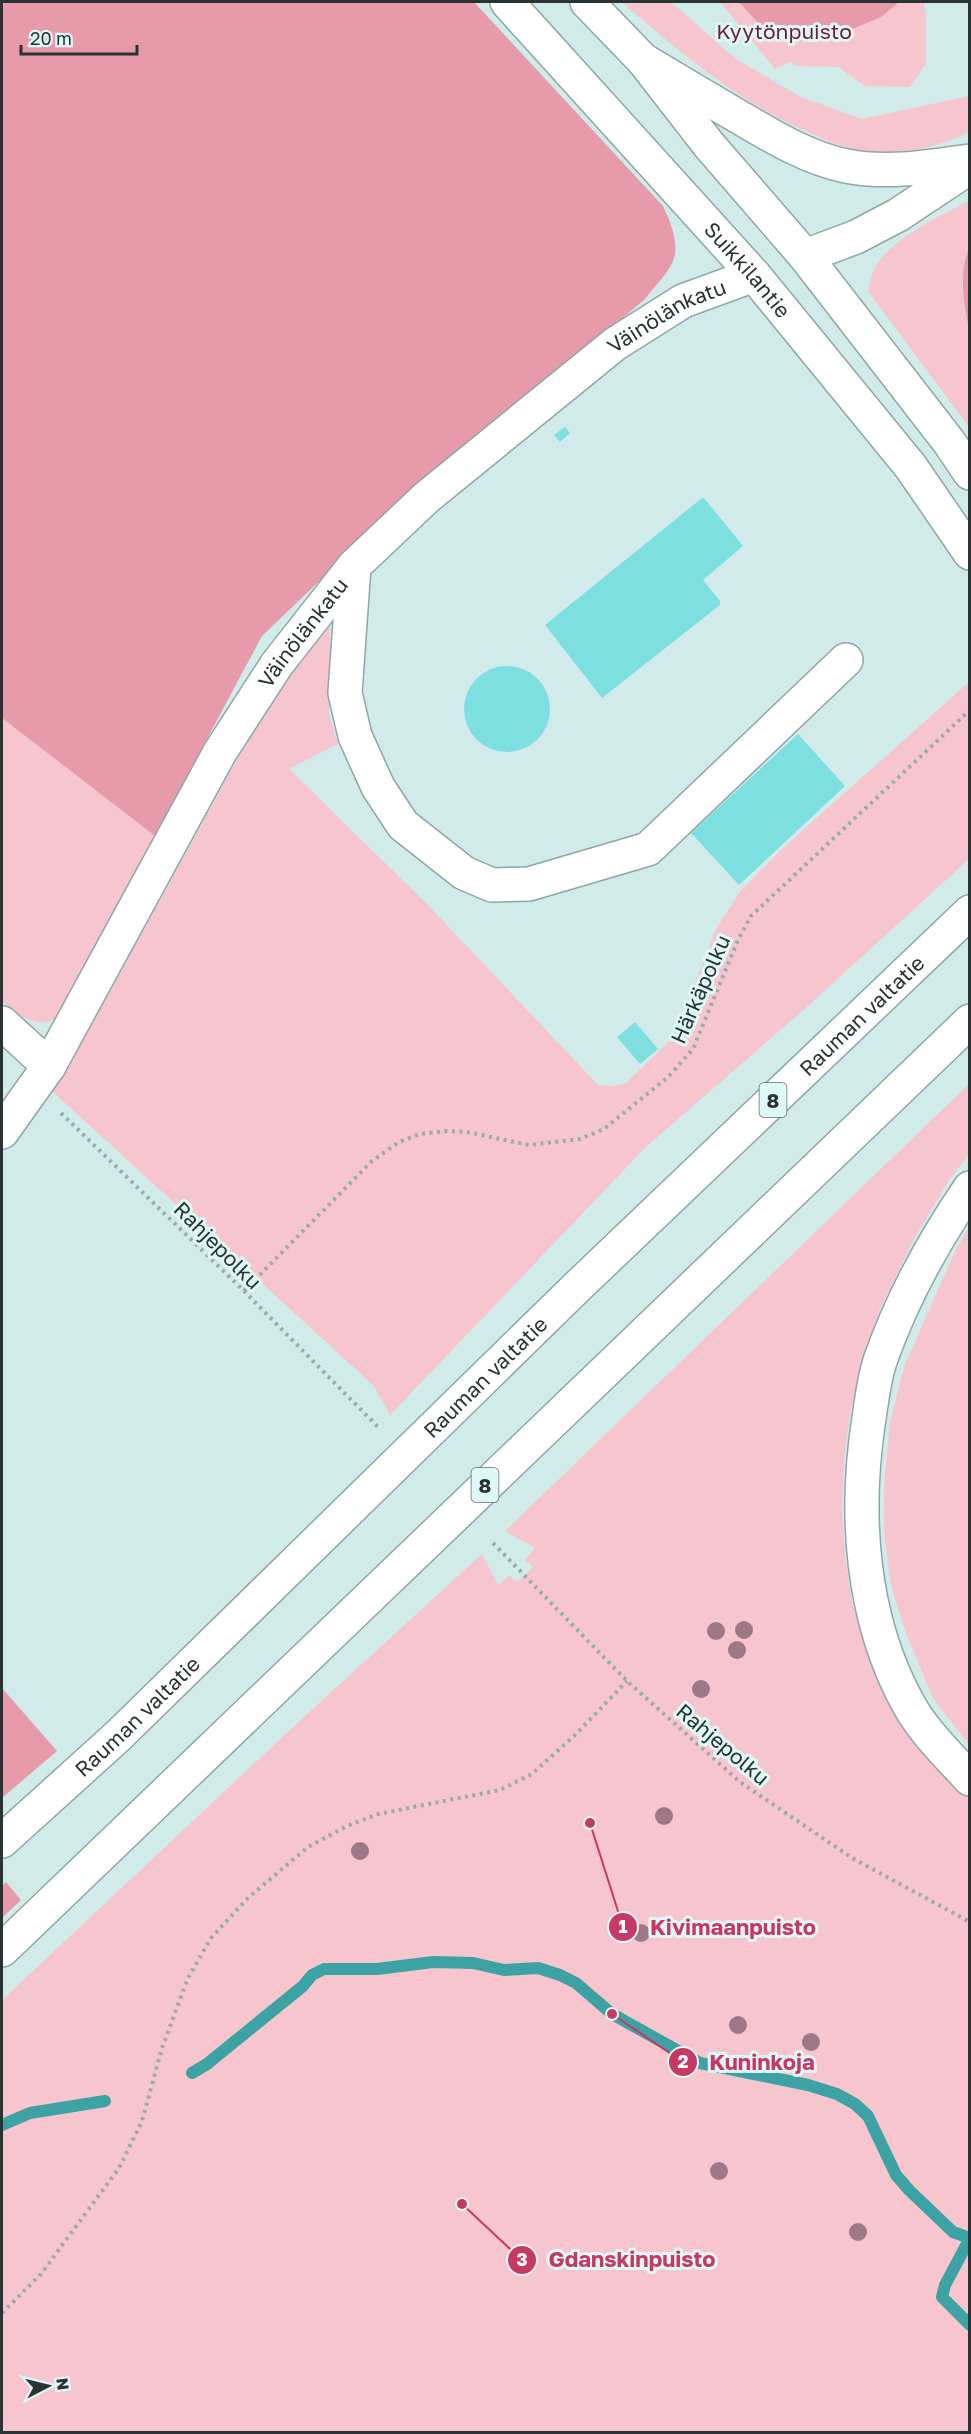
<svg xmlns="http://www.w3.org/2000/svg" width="971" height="2434" font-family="'Golos Text',sans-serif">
  <rect width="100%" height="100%" fill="#d1ebea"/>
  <!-- green -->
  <g fill="#f7c5cd">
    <path d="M622 2H671L736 59 801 97 862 119 969 96V132C936 149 892 157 854 149 835 145 817 136 799 128 732 97 677 50 622 2Z"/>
    <polygon points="720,2 924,2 926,18 926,64 910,87 865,86 838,67 798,66 790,62 775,69"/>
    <path d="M969 201V248L965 259 962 286 969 330V427L868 291C870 283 872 271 877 264 897 236 939 216 969 201Z"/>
    <polygon points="323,626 330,628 329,714 338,744 289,769 427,904 598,1085 613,1086 626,1083 674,1037 716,929 741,890 782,849 969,682 969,859 809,1005 646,1147 390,1415 374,1386 52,1091 109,994 265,708"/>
    <path d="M2 718 155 836 69 1007C46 1035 24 1020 2 1001Z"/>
    <polygon points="969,1084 969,1154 950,1179 914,1239 879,1311 865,1356 850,1413 844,1461 842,1508 845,1555 852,1603 872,1666 893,1705 925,1752 969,1799 969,2432 2,2432 2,2000 292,1728 482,1554 498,1585 510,1575 517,1582 533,1567 525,1560 535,1548 505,1531"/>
    <polygon points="969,1228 969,1745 933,1698 905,1631 891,1585 884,1531 884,1485 890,1423 904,1367 955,1251"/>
  </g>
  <!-- forest -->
  <g fill="#e79baa">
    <path d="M2 2H474L663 206C670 221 680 244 673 261 668 274 653 288 645 299L379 524 262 636 155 836 2 718Z"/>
    <polygon points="739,2 899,2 881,17 827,40 789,41 761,26"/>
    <path d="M969 248V330C964 301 958 276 969 248Z"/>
    <polygon points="2,1688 57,1751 2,1798"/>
    <polygon points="6,1882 21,1900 2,1918 2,1886"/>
  </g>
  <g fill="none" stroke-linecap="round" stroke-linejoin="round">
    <!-- stream -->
    <g stroke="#3da2a3" stroke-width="12">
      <polyline points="192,2073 207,2064 303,1986 312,1975 324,1969 377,1969 433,1962 473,1963 504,1970 538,1968 560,1975 576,1983 612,2014 700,2063 808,2085 837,2094 855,2104 868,2116 896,2175 909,2190 953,2232 970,2238 945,2285 942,2297 970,2325"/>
      <polyline points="2,2125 30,2113 105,2101"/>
    </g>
  </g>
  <!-- building -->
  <g fill="#7edfe0">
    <polygon points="565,427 570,433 560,442 554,435"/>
    <polygon points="702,498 704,498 743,546 703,580 720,601 720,605 602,698 545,625"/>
    <circle cx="507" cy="709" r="43"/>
    <polygon points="798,734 845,786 739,885 691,833"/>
    <polygon points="635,1022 658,1049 640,1064 617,1037"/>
  </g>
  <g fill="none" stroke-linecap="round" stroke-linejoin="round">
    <!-- minor casing -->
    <g stroke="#8ea6a6" stroke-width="36">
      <g id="minor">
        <polyline points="354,566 345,693 355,736 378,787 403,825 464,873 492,885 529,884 648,849 846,660"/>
        <polyline points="2,1023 49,1066"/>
        <path id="s1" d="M2 1132 49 1066 220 752 277 664 354 566 427 497 615 344 683 301 754 275"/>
      </g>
    </g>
    <!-- major casing -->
    <g stroke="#8ea6a6" stroke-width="36">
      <g id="major">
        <path id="s2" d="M507 2 754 275 911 467 970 553"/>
        <polyline points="587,2 643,60 709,145 805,256 949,442 970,473"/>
      </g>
    </g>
    <!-- highway casing -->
    <g stroke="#8ea6a6" stroke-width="36">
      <g id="highway">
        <path d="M643 60C673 78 703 96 734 114 768 134 806 158 846 166 888 174 928 167 970 161"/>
        <polyline points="805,256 856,237 898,215 970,167"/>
        <path d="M970 1188C933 1242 902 1298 880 1361 874 1379 872 1399 869 1418 854 1514 861 1619 909 1705 924 1732 949 1756 970 1779"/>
        <path id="s3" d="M2 1841 118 1736 576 1288 970 912"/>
        <polyline points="2,1950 970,1021"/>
      </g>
    </g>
    <!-- path -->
    <g stroke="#97acab" stroke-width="4" stroke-dasharray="3 4.5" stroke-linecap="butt">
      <polyline points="61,1113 244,1291 378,1427"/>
      <polyline points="244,1291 372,1161 399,1142 420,1134 447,1131 467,1132 529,1145 580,1139 604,1129 668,1077 693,1049 738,940 751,916 970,710"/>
      <polyline points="493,1543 627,1681 740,1782 852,1858 970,1922"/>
      <polyline points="2,2313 41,2274 119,2168 142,2121 162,2048 188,1978 211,1938 248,1898 308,1847 347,1826 378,1814 500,1790 532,1774 575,1735 627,1681"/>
    </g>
    <!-- minor -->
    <use href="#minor" stroke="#fff" stroke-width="33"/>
    <!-- major -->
    <use href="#major" stroke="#fff" stroke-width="33"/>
    <!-- highway -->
    <use href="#highway" stroke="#fff" stroke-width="33"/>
  </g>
  <!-- trees -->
  <g fill="#9d7987">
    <circle cx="744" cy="1630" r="9"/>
    <circle cx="716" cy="1631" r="9"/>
    <circle cx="737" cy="1650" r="9"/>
    <circle cx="701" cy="1689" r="9"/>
    <circle cx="664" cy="1816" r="9"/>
    <circle cx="360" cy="1851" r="9"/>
    <circle cx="641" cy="1933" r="9"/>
    <circle cx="738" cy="2025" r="9"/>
    <circle cx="811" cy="2042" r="9"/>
    <circle cx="719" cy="2171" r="9"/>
    <circle cx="858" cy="2232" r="9"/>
  </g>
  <g text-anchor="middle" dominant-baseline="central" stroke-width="6" stroke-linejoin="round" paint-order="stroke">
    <!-- shield labels -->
    <g fill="#def8f8" stroke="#5f6e6e" stroke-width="1.5">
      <rect x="759.5" y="1083" width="27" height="34" rx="4.5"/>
      <rect x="471.5" y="1468" width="27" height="34" rx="4.5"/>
    </g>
    <g font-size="20" font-weight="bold" fill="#293333">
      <text x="773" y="1100">8</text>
      <text x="485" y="1485">8</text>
    </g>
    <!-- park labels -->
    <g font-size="21" fill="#731b36" stroke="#def8f8">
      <text x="784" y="31">Kyytönpuisto</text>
    </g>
    <!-- street labels -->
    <g font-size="21" fill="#293333" stroke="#def8f8">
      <text stroke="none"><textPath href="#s2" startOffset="360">Suikkilantie</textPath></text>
      <text stroke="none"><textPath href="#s1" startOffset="1070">Väinölänkatu</textPath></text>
      <text stroke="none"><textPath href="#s1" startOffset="584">Väinölänkatu</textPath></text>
      <text transform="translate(700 989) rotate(-66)">Härkäpolku</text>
      <text stroke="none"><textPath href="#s3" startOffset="1192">Rauman valtatie</textPath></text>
      <text transform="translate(218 1245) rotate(45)">Rahjepolku</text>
      <text stroke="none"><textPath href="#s3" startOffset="670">Rauman valtatie</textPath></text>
      <text stroke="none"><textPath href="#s3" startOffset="184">Rauman valtatie</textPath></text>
      <text transform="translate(723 1744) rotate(40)">Rahjepolku</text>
    </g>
  </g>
  <!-- callouts -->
  <path fill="none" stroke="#c73964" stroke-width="2" d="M590 1823L623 1927M612 2014L683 2062M462 2204L522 2260"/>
  <g fill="#c73964" stroke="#def8f8" stroke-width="2">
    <circle cx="590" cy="1823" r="6"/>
    <circle cx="612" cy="2014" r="6"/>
    <circle cx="462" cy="2204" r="6"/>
    <circle cx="623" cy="1927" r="15"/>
    <circle cx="683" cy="2062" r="15"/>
    <circle cx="522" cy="2260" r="15"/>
  </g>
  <g font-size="18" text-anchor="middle" font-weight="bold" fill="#fff">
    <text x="623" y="1933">1</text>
    <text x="683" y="2068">2</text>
    <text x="522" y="2266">3</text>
  </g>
  <g font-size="22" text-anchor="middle" font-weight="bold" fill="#c73964" stroke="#def8f8" stroke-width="6" stroke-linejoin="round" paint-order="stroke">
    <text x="733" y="1935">Kivimaanpuisto</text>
    <text x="762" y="2070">Kuninkoja</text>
    <text x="632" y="2267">Gdanskinpuisto</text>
  </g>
  <!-- border -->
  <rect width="971" height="2434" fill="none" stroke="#293333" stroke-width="6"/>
  <!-- north arrow -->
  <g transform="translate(48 2386) rotate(83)" stroke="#def8f8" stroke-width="4.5" paint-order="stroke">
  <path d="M0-4.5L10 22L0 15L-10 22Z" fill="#293333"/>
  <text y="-9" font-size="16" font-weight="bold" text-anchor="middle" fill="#293333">N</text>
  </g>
  <!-- scale -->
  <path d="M21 45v9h116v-9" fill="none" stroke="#293333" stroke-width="3"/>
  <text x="30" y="45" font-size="18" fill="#293333" stroke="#def8f8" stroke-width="4.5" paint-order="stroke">20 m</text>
</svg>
